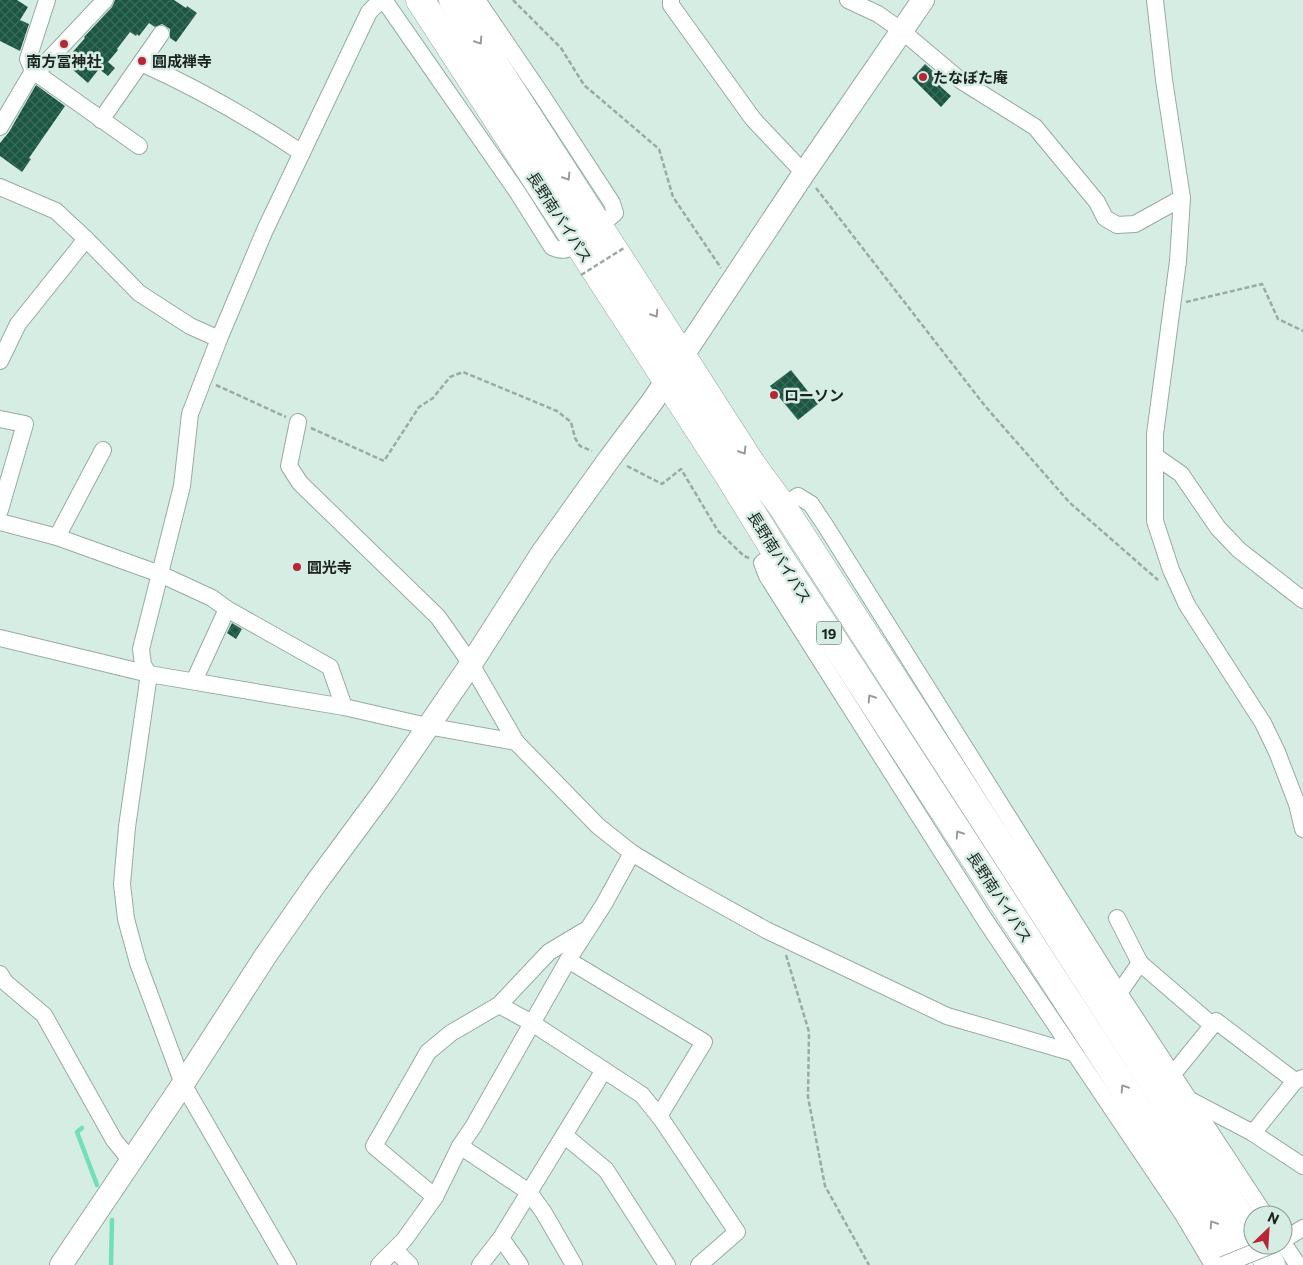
<svg xmlns="http://www.w3.org/2000/svg" width="1303" height="1265" font-family="Commissioner,'Noto Sans JP',sans-serif">
  <defs>
    <pattern id="building-cross-hatch" width="8" height="8" patternUnits="userSpaceOnUse" patternTransform="scale(1.25)"><rect width="8" height="8" fill="#1a5641"/><path d="M0 0l8 8M0 8l8-8" fill="none" stroke="#3a6b5a"/></pattern>
  </defs>
  <rect width="100%" height="100%" fill="#d6ede3"/>
  <g fill="none" stroke-linecap="round" stroke-linejoin="round">
    <!-- stream -->
    <g stroke="#72dfb6" stroke-width="4.5">
      <polyline points="82,1128 77,1132 97,1185"/>
      <polyline points="111,1265 112,1220"/>
    </g>
  </g>
  <!-- building -->
  <g fill="url(#building-cross-hatch)">
    <polygon points="0,0 17,0 28,7 20,20 29,24 20,51 0,41"/>
    <polygon points="115,0 174,0 186,8 187,6 197,13 176,42 170,38 170,29 162,24 155,27 149,23 139,36 137,34 136,36 130,32 117,49 118,50 108,62 115,68 108,76 99,69 88,83 64,62 85,38 84,37 112,7"/>
    <polygon points="925,64 944,81 940,86 951,96 941,107 912,78"/>
    <polygon points="36,85 65,106 29,158 31,159 22,172 0,156 0,143 9,132"/>
    <polygon points="791,370 818,404 798,420 770,386"/>
    <polygon points="232,623 242,629 236,639 227,633"/>
  </g>
  <g fill="none" stroke-linecap="round" stroke-linejoin="round">
    <!-- street casing -->
    <g stroke="#96aca2" stroke-width="18">
      <g id="street">
        <path d="M384 0 518 193 552 247C563 252 567 250 577 244"/>
        <polyline points="477,0 541,94 612,203 615,213 599,227"/>
        <polyline points="671,0 671,5 753,119 804,173"/>
        <polyline points="848,0 878,14 902,31 960,80 1035,127 1097,202 1105,218 1117,225 1135,224 1182,198"/>
        <polyline points="1155,0 1164,80 1182,198 1178,261 1155,434 1155,521 1171,570 1187,605 1263,723 1277,752 1297,804 1303,829"/>
        <path d="M141 63C197 88 251 119 302 153"/>
        <polyline points="33,71 139,146"/>
        <polyline points="33,71 39,70 105,0"/>
        <polyline points="101,120 161,34"/>
        <polyline points="0,127 33,71 28,59 47,0"/>
        <polyline points="0,187 56,211 86,239 139,293 190,326 219,339"/>
        <polyline points="0,361 18,324 86,239"/>
        <polyline points="0,419 25,424 0,510"/>
        <polyline points="298,422 289,466 300,483 438,617 471,664 516,742 598,826 632,853 680,882 766,930 947,1016 1074,1053"/>
        <polyline points="1155,456 1181,474 1218,528 1239,550 1303,600"/>
        <polyline points="782,506 798,496 811,504 825,525 1119,993 1265,1215"/>
        <polyline points="0,522 57,537 160,574 212,598 227,609 330,667 344,707"/>
        <polyline points="57,537 103,450"/>
        <polyline points="776,552 762,563 767,576 985,920 1182,1213 1213,1265"/>
        <polyline points="0,638 149,674 344,707 427,726 516,742"/>
        <polyline points="194,681 227,609"/>
        <polyline points="1117,918 1140,963 1212,1025"/>
        <polyline points="568,960 704,1042 659,1116"/>
        <polyline points="0,974 5,982 44,1015 114,1140 131,1161"/>
        <polyline points="1119,993 1140,963"/>
        <polyline points="499,1005 532,1023 642,1095 662,1120 737,1232 699,1265"/>
        <polyline points="1173,1074 1216,1021 1295,1081"/>
        <polyline points="1192,1101 1253,1133 1303,1166"/>
        <polyline points="1253,1133 1295,1081 1303,1078"/>
        <polyline points="564,1135 606,1170 667,1265"/>
        <polyline points="460,1146 529,1192 544,1213 574,1265"/>
        <polyline points="435,1197 374,1146 428,1052 451,1033 499,1005 549,952 584,931"/>
        <polyline points="501,1238 520,1265"/>
        <polyline points="1283,1240 1303,1228"/>
        <polyline points="1283,1243 1298,1265"/>
        <polyline points="395,1250 410,1265"/>
        <polyline points="288,1265 183,1084 138,963 126,919 122,884 127,827 149,674 143,665 141,649 182,486 190,414 219,339 265,230 369,12 381,0"/>
        <polyline points="379,1265 404,1240 435,1197 460,1146 473,1127 568,960 604,904 632,853"/>
        <polyline points="480,1265 501,1238 604,1070"/>
      </g>
    </g>
    <!-- secondary casing -->
    <g stroke="#96aca2" stroke-width="24">
      <polyline id="secondary" points="61,1265 183,1084 266,955 316,883 384,791 471,664 542,553 610,458 652,402 804,173 923,0"/>
    </g>
    <!-- highway casing -->
    <g stroke="#96aca2" stroke-width="29">
      <g id="highway">
        <polyline points="420,0 726,471 776,552 1239,1265"/>
        <polyline points="453,0 752,465 782,506 1253,1237"/>
        <polyline points="1258,1245 1271,1265"/>
      </g>
    </g>
    <!-- path -->
    <g stroke="#99aba3" stroke-width="2.5" stroke-dasharray="5 2.5" stroke-linecap="butt">
      <polyline points="513,0 561,48 584,85 659,149 673,197 721,268"/>
      <polyline points="816,188 985,406 1070,503 1158,580"/>
      <polyline points="1186,302 1262,284 1278,319 1303,331"/>
      <polyline points="216,385 286,417"/>
      <polyline points="311,428 384,461 419,407 433,398 450,377 463,372 557,411 571,422 575,438 580,446 592,451"/>
      <polyline points="627,466 662,484 681,469 718,531 744,556 749,558"/>
      <polyline points="786,955 809,1032 808,1097 825,1186 869,1265"/>
    </g>
    <!-- street -->
    <use href="#street" stroke="#fff" stroke-width="16"/>
    <!-- secondary -->
    <use href="#secondary" stroke="#fff" stroke-width="22"/>
    <!-- highway -->
    <use href="#highway" stroke="#fff" stroke-width="28"/>
    <!-- street-bridge casing -->
    <g stroke="#96aca2" stroke-width="18" stroke-linecap="butt">
      <polyline id="street-bridge" points="1223,1265 1272,1245"/>
    </g>
    <!-- path-bridge -->
    <polyline stroke="#99aba3" stroke-width="2.5" stroke-dasharray="5 2.5" stroke-linecap="butt" points="581,275 624,248"/>
    <!-- street-bridge -->
    <use href="#street-bridge" stroke="#fff" stroke-width="16"/>
  </g>
  <!-- one-way arrows -->
  <defs><path id="oneway-chevron" d="M-2-3.5L2.5 0L-2 3.5" fill="none" stroke-width="1.6" stroke-linecap="round" stroke-linejoin="round" transform="scale(1.25)"/></defs>
  <g stroke="#989c9a">
    <use href="#oneway-chevron" transform="translate(479 41) rotate(57)"/>
    <use href="#oneway-chevron" transform="translate(567 177) rotate(58)"/>
    <use href="#oneway-chevron" transform="translate(655 314) rotate(57)"/>
    <use href="#oneway-chevron" transform="translate(743 451) rotate(58)"/>
    <use href="#oneway-chevron" transform="translate(871 698) rotate(-123)"/>
    <use href="#oneway-chevron" transform="translate(959 834) rotate(-123)"/>
    <use href="#oneway-chevron" transform="translate(1124 1088) rotate(-123)"/>
    <use href="#oneway-chevron" transform="translate(1213 1224) rotate(-123)"/>
  </g>
  <!-- markers -->
  <g fill="#b72538" stroke="#d6ede3" stroke-width="2">
    <circle cx="64" cy="44" r="5"/>
    <circle cx="142" cy="61" r="5"/>
    <circle cx="923" cy="77" r="5"/>
    <circle cx="774" cy="395" r="5"/>
    <circle cx="297" cy="567" r="5"/>
  </g>
  <g text-anchor="middle" dominant-baseline="central" stroke-width="5" stroke-linejoin="round" paint-order="stroke">
    <!-- shield labels -->
    <rect fill="#d6ede3" stroke="#52605a" stroke-width="1" x="816.5" y="621.5" width="25" height="23" rx="4"/>
    <g font-size="14" font-weight="bold" fill="#1a231f">
      <text x="829" y="633">19</text>
    </g>
    <!-- poi labels -->
    <g font-size="15" font-weight="bold" fill="#1a231f" stroke="#d6ede3" text-anchor="start">
      <text x="64" y="61" text-anchor="middle">南方冨神社</text>
      <text x="152" y="61">圓成禅寺</text>
      <text x="933" y="77">たなぼた庵</text>
      <text x="784" y="395">ローソン</text>
      <text x="307" y="567">圓光寺</text>
    </g>
    <!-- street labels -->
    <g font-size="15" fill="#1a231f" stroke="#d6ede3">
      <text transform="translate(560 217) rotate(57)">長野南バイパス</text>
      <text transform="translate(780 557) rotate(58)">長野南バイパス</text>
      <text transform="translate(1000 897) rotate(57)">長野南バイパス</text>
    </g>
  </g>
  <!-- north arrow -->
  <g transform="translate(1268 1230) rotate(25)"><circle r="24" fill="#d6ede3" stroke="#8b9c95"/>
  <path d="M0-4L9 19L0 12L-9 19Z" fill="#b72538"/>
  <text y="-8" font-size="14" font-weight="bold" text-anchor="middle" fill="#1a231f">N</text>
  </g>
</svg>
